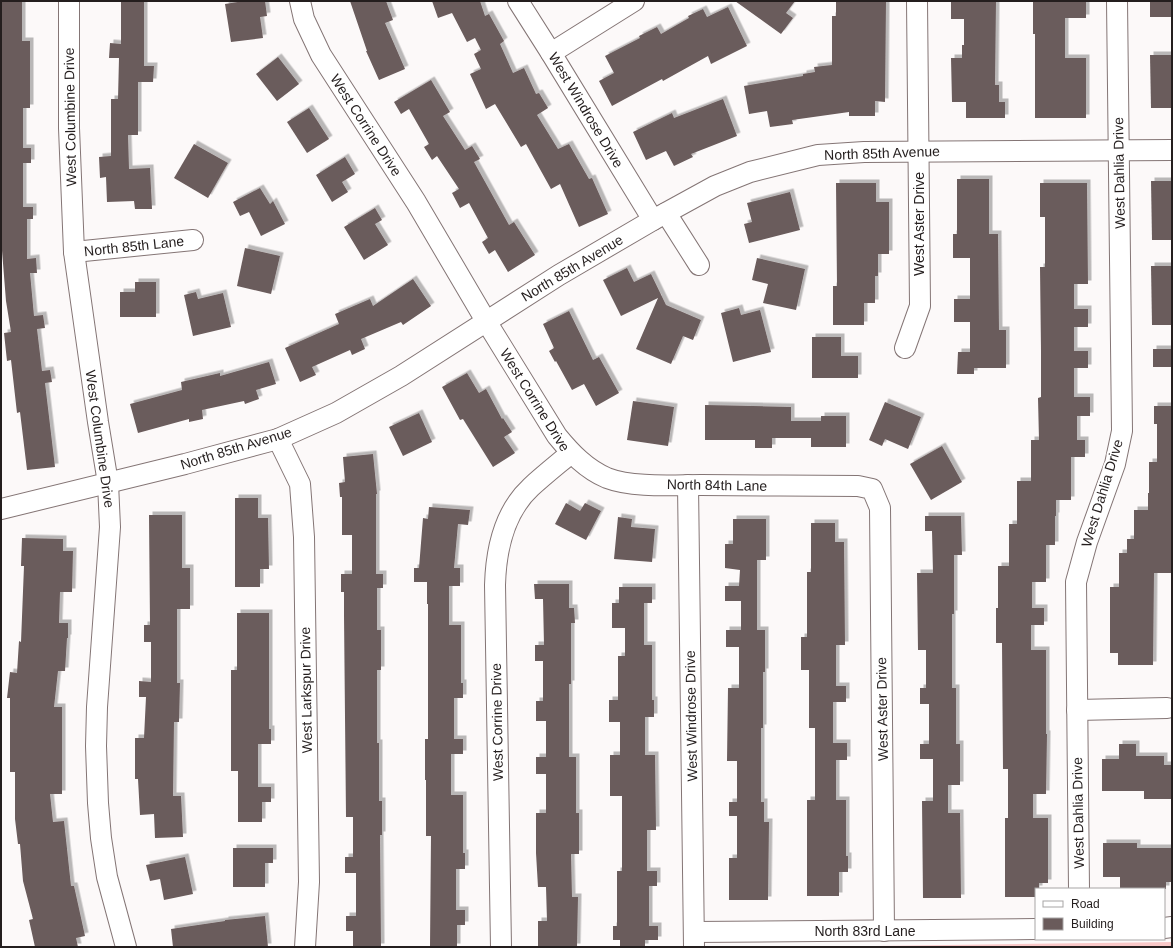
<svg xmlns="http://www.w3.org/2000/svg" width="1173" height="948" font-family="Arial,sans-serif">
  <defs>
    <filter id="shadow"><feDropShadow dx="3.5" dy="-3.5" stdDeviation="0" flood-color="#0004"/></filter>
  </defs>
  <rect width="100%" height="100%" fill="#fcf9f9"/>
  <!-- green -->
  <polygon fill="#f9c7c7" points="1172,942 1172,947 803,947"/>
  <!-- building -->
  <g fill="#6a5b5b" filter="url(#shadow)">
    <polygon points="1,1 22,1 22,41 30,41 30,108 23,108 23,148 31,148 31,163 23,163 23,207 33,207 33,219 27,219 27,259 36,258 37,273 30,273 34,316 43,315 45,328 37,329 42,371 50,370 52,382 45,383 55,467 27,470 20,412 17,413 11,360 7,361 4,333 11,332 6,301 1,238"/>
    <polygon points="121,1 144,1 144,66 154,66 153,82 138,82 138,135 128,135 129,169 150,168 152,209 135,209 134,201 107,202 106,177 100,178 99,157 111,156 111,99 118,99 119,58 109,58 110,43 121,44"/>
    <polygon points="244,1 265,1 267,16 260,17 263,38 231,42 225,4"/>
    <polygon points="350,1 386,1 393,20 385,23 405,69 379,80 366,51 367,51"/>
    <polygon points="432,1 480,1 485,16 489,14 504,41 500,44 513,73 524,68 536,94 539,93 548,108 537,115 558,149 569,144 589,179 592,178 608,214 579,227 560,184 551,189 526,144 521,147 495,104 486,109 470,74 481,69 474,54 481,50 475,38 467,42 452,13 438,18"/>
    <polygon points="735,1 795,1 786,13 793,18 781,34"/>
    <polygon points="836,1 886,1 885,102 875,101 875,116 849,116 849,112 792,120 793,124 770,127 767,111 749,114 744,86 803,76 803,74 815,72 814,67 832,65 832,16 836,16"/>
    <polygon points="951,1 996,1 995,85 999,85 999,102 1005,102 1005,118 966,118 966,102 952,102 951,58 962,58 962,45 964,45 964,19 951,19"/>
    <polygon points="1033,1 1086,1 1086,18 1065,18 1065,58 1086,58 1086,118 1035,118 1035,34 1033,34"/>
    <rect x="1150" y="1" width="22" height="16"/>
    <polygon points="728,7 747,46 711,64 708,56 663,81 662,79 612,106 599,81 614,73 605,56 640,38 639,36 657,27 661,34 689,18 688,16 703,9 707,17"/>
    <polygon points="1150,55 1172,55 1172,108 1151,108"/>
    <polygon points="278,57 299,84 277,101 256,74"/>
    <polygon points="431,80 450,112 443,116 465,150 472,146 480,159 474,162 509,225 514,222 535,255 508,272 495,250 489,254 482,242 488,238 469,203 460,208 452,193 459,189 437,156 432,160 424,147 429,144 409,109 401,114 394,102"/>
    <polygon points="723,99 737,136 691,154 693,157 674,166 666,151 646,160 633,132 672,113 674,118"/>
    <polygon points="309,108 329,139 307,153 287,122"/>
    <polygon points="194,144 228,163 208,198 174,178"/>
    <polygon points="345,157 355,174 342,182 348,192 332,202 316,175"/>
    <polygon points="957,179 989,179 989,234 998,234 999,330 1006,330 1006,368 974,368 974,374 957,374 958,352 970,352 970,322 954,322 954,299 970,299 970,258 953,258 953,234 957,234"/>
    <polygon points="1151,181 1172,181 1172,240 1152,240"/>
    <polygon points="836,183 876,183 876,202 889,202 889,254 878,254 878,276 875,276 875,303 864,303 864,325 833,325 833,286 837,286"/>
    <polygon points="1040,183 1087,183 1088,284 1074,284 1074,309 1088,309 1088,327 1074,327 1074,351 1088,351 1088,368 1074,368 1074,397 1090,397 1090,416 1077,416 1077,440 1085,440 1085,457 1071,457 1071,500 1056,500 1056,516 1055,516 1055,545 1046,545 1046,582 1032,582 1032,608 1044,608 1044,625 1031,625 1031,650 1046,650 1046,734 1047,734 1046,794 1033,794 1033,818 1048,818 1048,883 1039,883 1039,889 1036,889 1036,897 1005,897 1005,818 1008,818 1008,769 1003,769 1002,643 996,643 996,608 998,608 998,566 1009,566 1009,524 1017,524 1017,481 1031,481 1031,440 1039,440 1038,398 1041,397 1041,351 1040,267 1045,267 1045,217 1040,217"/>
    <polygon points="260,188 270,204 273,201 285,224 261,236 249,212 240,216 233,202"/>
    <polygon points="790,192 800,230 749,243 744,224 752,222 747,203"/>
    <polygon points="375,208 382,220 375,224 388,245 364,260 344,227"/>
    <polygon points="245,248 280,256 271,294 237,286"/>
    <polygon points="757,258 805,269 796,310 763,303 768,284 752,280"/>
    <polygon points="1151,266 1172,266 1172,325 1152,325"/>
    <polygon points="627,268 634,282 651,274 666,305 701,320 693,340 683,336 671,364 636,349 658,298 621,316 603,280"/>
    <polygon points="413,279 431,306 403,325 401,322 361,339 365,349 352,355 350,350 312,367 316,375 300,382 285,348 339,324 335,314 370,299 373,306"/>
    <polygon points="135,282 156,282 156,317 120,317 120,292 135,292"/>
    <polygon points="196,292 198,299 223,293 231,327 193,336 184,295"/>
    <polygon points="739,308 741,315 760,310 771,352 733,362 721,313"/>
    <polygon points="569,311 593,360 599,357 619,393 596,406 584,384 572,390 556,361 555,362 549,351 554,348 543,324"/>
    <polygon points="812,337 841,337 841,356 858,356 858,378 812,378"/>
    <rect x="1153" y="349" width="19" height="18"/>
    <polygon points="269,362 276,384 256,390 259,399 245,404 244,401 202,410 203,419 189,422 189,419 138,433 130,404 182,390 181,382 220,373 220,376"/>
    <polygon points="467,373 479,393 486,389 502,419 503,418 512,432 504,437 515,453 493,467 463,419 460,420 442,387"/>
    <polygon points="633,401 674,407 668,446 627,440"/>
    <polygon points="885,402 921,417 908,449 885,439 882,446 869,440"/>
    <polygon points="705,405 791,407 791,421 821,421 821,416 846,416 846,447 811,447 811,438 772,438 772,448 755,448 755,440 705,440"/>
    <polygon points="1154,406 1172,406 1172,573 1154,573 1153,665 1118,665 1118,653 1110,653 1110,587 1119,587 1119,553 1127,553 1127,539 1134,539 1134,510 1148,510 1148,493 1149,493 1149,462 1157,462 1157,424 1154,424"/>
    <polygon points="419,413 432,442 403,456 389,427"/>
    <polygon points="942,446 962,482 931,500 910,464"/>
    <polygon points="373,454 377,494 376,494 376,574 383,574 383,588 377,588 377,630 381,630 381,670 377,670 377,743 379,743 379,801 382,801 382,835 380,835 381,947 353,947 353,931 346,931 346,916 356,916 356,873 345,873 345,857 353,857 353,817 346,817 344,615 344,592 341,592 341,574 352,574 352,535 342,535 342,497 340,497 339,483 345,482 343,457"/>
    <polygon points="235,498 258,498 258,518 268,518 269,569 260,569 260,587 235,587"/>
    <polygon points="566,503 580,511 585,503 601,511 586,540 555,524"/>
    <polygon points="429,507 470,510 468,525 458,524 454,568 460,568 460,586 449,586 449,625 461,625 461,683 463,683 463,698 454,698 454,739 463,739 463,754 451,754 451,795 463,795 463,853 465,853 465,869 456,869 456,910 465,910 465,925 457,925 457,947 430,947 431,836 426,836 426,780 425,780 425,739 428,739 428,604 427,604 427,582 414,582 414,568 419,568 423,518 428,519"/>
    <polygon points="149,515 182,515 182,568 190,568 190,609 177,609 177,683 180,683 179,722 174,722 173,796 181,796 183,837 155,838 154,814 140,815 138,779 135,779 135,738 144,738 146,697 139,697 139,681 151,682 151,642 144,642 144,625 150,625"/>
    <polygon points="925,516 961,516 962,555 954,555 954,614 952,614 952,688 956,688 956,744 960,744 960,785 948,785 948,813 960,813 961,898 923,898 922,801 933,801 933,759 920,759 920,744 929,744 929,704 920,704 920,688 926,688 926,650 918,650 917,573 933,573 932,531 925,531"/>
    <polygon points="618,517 632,519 631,527 655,529 652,562 614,559"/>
    <polygon points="733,519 766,519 766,560 757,560 757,630 765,630 765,672 763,672 763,728 761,728 761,802 764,802 764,822 769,822 768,900 729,900 729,858 737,858 737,816 729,816 729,802 737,802 737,761 727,761 728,688 739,688 739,647 726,647 726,630 741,630 741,601 725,601 725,586 739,586 740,570 725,568 725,544 733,544"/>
    <polygon points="811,523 835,523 835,542 844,542 845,645 836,645 836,686 846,686 846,702 833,702 833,743 847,743 847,760 836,760 836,800 846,800 846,856 848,856 848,872 839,872 839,896 807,896 807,800 815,800 815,728 809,728 809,670 801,670 801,637 807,637 807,572 811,572"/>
    <polygon points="22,538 63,539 63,551 73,551 72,592 60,592 59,623 68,623 68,638 67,638 65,671 58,671 54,707 62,707 62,794 50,794 53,822 64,821 71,886 74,886 85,936 76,938 78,947 35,947 29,920 33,919 23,881 20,844 18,844 15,819 15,772 10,772 10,698 7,698 10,672 17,673 19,641 21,642 24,566 21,566"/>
    <polygon points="534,584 569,584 569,608 574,608 575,623 571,623 571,684 569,684 569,757 576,757 576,813 579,813 579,854 571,854 572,897 578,897 577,947 538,947 538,921 547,921 546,887 538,887 536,853 536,813 546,813 546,774 536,774 536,757 546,757 546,721 536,721 536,701 543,701 543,661 535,661 535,645 544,645 543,599 535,599"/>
    <polygon points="619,587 652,587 652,603 644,603 644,645 652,645 652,700 654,700 654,717 645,717 645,755 655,755 656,830 647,830 647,871 657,871 657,886 649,886 649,926 658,926 658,940 645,940 645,947 620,947 620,940 613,940 613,926 617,926 617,871 622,871 622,796 610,796 610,755 620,755 620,722 609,722 609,700 618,700 618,656 625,656 625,628 612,628 612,603 619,603"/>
    <polygon points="237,613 269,613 269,729 271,729 271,744 258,744 258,787 271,787 271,802 262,802 262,822 238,822 238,771 231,771 231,670 237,670"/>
    <polygon points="1119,744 1136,744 1136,756 1164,756 1164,765 1172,765 1172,799 1144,799 1144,791 1102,791 1102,759 1119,759"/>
    <polygon points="1103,843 1137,843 1137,848 1172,848 1172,882 1166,882 1166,889 1120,889 1120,877 1103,877"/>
    <polygon points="233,848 273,848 273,863 265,863 265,887 233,887"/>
    <polygon points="185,857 193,894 164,900 160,879 150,881 146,865"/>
    <polygon points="265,916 268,947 173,947 171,929 225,921 225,920"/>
  </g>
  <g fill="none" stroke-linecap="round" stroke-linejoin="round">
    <!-- minor casing -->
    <g stroke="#847575" stroke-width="22">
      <g id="minor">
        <polyline points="69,1 69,128 74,252 98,422 108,483 110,527 97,707 96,746 98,803 101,838 107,877 126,947"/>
        <path d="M300 1 304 19 321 55 416 202 486 321 557 436C571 453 586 469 607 478 633 488 673 485 701 485 753 485 806 486 858 486L872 489 880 508 884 931"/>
        <polyline points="518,1 551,53 653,220"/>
        <polyline points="551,53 634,1"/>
        <polyline points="666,213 699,265"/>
        <polyline points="74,252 193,240"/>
        <polyline points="905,348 920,306 917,1"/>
        <polyline points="278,439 300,484 304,537 309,882 305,947"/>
        <polyline points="688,485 694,947"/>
        <polyline points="1,509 185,464 278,439 336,413 401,376 559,275 653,220 715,186 750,172 818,155 864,152 1172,150"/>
        <polyline points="1077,710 1167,708"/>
        <polyline points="1079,889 1076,582 1087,542 1115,464 1122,431 1117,1"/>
        <polyline points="1164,928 1172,927"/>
        <polyline points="694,932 1036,929"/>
        <path d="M501 947 495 585C496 550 504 512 531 487 544 475 558 464 571 453"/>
      </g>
    </g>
    <!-- minor -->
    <use href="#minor" stroke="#fff" stroke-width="20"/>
  </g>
  <g text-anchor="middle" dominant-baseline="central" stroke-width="4" stroke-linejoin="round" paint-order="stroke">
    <!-- street labels -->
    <g font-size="14" fill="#241e1e" stroke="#fff">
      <text transform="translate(586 110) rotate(59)">West Windrose Drive</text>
      <text transform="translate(70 117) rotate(-91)">West Columbine Drive</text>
      <text transform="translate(366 125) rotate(57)">West Corrine Drive</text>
      <text transform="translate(882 153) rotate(-2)">North 85th Avenue</text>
      <text transform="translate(1119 173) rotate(-91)">West Dahlia Drive</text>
      <text transform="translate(919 224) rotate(-90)">West Aster Drive</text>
      <text transform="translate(134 246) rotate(-6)">North 85th Lane</text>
      <text transform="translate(572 268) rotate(-31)">North 85th Avenue</text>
      <text transform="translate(535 400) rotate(58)">West Corrine Drive</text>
      <text transform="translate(100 439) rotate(82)">West Columbine Drive</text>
      <text transform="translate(236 448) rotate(-17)">North 85th Avenue</text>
      <text transform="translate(717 485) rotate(1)">North 84th Lane</text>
      <text transform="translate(1102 493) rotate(-73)">West Dahlia Drive</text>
      <text transform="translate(306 690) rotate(-91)">West Larkspur Drive</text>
      <text transform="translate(882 709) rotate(-91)">West Aster Drive</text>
      <text transform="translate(691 716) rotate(-91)">West Windrose Drive</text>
      <text transform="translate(497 722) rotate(-91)">West Corrine Drive</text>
      <text transform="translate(1078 813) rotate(-91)">West Dahlia Drive</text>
      <text x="865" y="931">North 83rd Lane</text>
    </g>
  </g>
  <!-- border -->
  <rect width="1173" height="948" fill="none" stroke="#241e1e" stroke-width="4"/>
  <!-- legend -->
  <rect x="1035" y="888" width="130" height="52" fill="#ffffff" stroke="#a7a5a5"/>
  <rect x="1043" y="901" width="20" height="6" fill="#ffffff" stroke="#a7a5a5"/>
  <text x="1071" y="908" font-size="12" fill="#241e1e">Road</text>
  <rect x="1043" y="918" width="20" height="12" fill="#6a5b5b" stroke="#a7a5a5"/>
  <text x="1071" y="928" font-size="12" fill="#241e1e">Building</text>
</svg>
